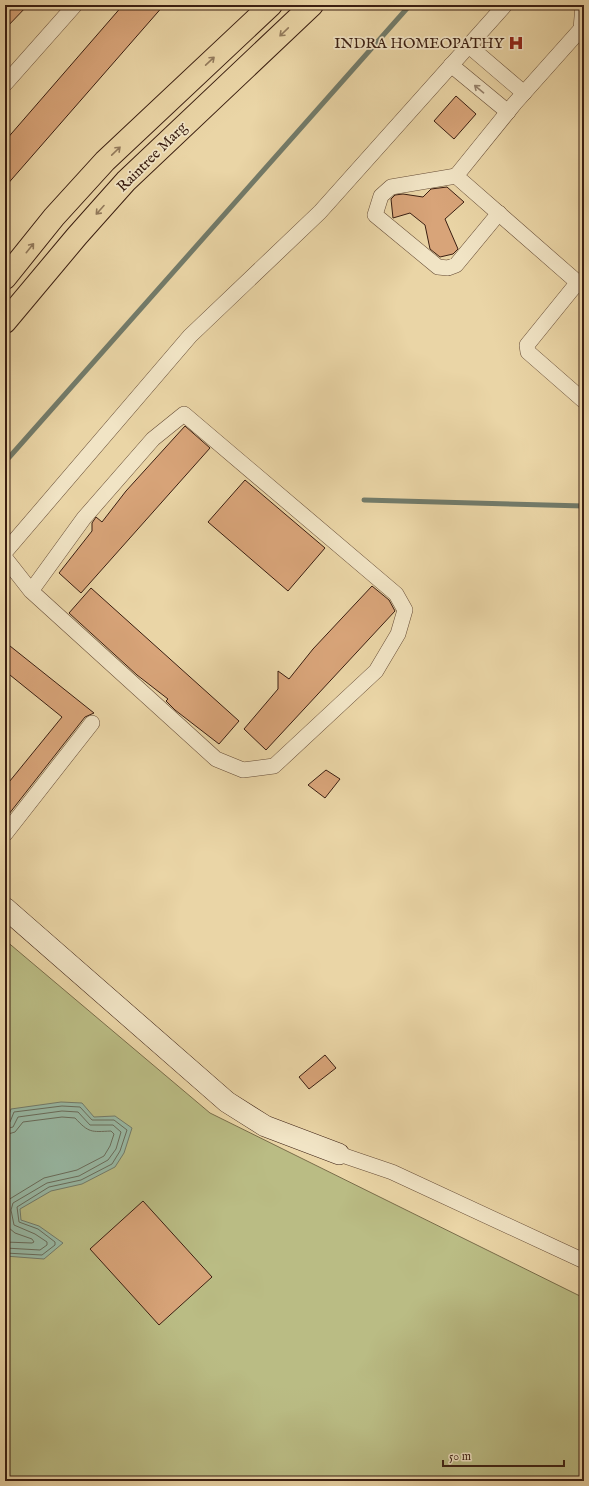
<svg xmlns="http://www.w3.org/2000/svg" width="589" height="1486" font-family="'IM FELL English',serif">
  <rect width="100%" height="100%" fill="#ead5a6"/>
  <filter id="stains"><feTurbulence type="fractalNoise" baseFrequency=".005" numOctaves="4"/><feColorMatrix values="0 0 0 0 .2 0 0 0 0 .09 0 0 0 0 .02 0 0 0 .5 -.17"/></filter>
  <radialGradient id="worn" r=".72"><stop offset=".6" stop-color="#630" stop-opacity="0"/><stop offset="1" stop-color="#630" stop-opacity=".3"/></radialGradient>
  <!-- green -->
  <polygon fill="#babc84" stroke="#7a6d4a" points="5,940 210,1113 584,1298 584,1481 5,1481"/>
  <!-- water -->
  <polygon fill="#98b9a5" stroke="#727b6a" points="61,1102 82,1103 94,1117 115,1116 132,1128 124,1153 115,1167 82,1184 51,1191 20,1209 21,1220 39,1226 63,1243 44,1259 5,1256 5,1125 11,1109"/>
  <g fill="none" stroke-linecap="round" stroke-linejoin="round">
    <!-- shore -->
    <g stroke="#696c5b" stroke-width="1">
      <polyline points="5,1124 10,1122 14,1112 62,1106 80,1107 92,1120 114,1120 127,1130 120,1151 112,1164 81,1180 49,1187 17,1207 19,1222 38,1229 55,1242 55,1245 42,1255 5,1253"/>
      <polyline points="5,1129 13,1127 18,1117 62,1111 78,1112 90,1125 113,1125 121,1132 116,1149 108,1160 79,1176 47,1183 13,1203 11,1210 14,1225 35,1234 47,1242 47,1245 40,1250 5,1248"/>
      <path d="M5 1135 15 1132 23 1122 62 1117 75 1118C89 1133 91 1132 111 1131L114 1134 110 1146 104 1156 77 1170 44 1178 8 1200 5 1210 9 1228 15 1233 32 1239 34 1242 32 1243 5 1242"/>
    </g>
    <!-- stream -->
    <g stroke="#727b6a" stroke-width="5">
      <polyline points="5,462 410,5"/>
      <polyline points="364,500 584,506"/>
    </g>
  </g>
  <!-- building -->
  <g fill="#d8a479" stroke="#3a1e11">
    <polygon points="5,5 28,5 5,29"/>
    <polygon points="123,5 164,5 5,187 5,141"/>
    <polygon points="456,96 476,114 454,139 434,121"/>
    <polygon points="447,187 464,202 445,219 458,249 453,254 440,257 430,249 425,225 410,213 393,218 391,199 395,195 403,194 423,197 431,189"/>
    <polygon points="185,426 210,448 81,593 59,573 92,531 92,523 96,517 102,522 126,491"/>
    <polygon points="245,480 325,548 288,591 208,522"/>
    <polygon points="372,586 389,600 395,611 266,750 244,729 278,689 278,671 289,679 313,649"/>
    <polygon points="91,588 239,721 219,744 175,710 166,701 168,699 137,675 69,613"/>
    <polygon points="5,642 94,713 85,717 5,819 5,787 62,717 5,671"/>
    <polygon points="326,770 340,779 325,798 308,785"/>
    <polygon points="325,1055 336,1068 309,1089 299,1077"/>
    <polygon points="143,1201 212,1277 159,1325 90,1249"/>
  </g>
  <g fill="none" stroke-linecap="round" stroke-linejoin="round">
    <!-- street casing -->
    <g stroke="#664c36" stroke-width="16">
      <g id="street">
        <polyline points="581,29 583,5"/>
        <polyline points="584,32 581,29 515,103 456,176 584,288"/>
        <polyline points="469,46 524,93"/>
        <polyline points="451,65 508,112"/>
        <polyline points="5,84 75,5"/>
        <polyline points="456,176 391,187 381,196 375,215 438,267 448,268 456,265 499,213"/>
        <polyline points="578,282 527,345 528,352 584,401"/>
        <polyline points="5,552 190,336 320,212 505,5"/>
        <polyline points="5,558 31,591 216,759 243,770 274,766 376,671 398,634 405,610 396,594 184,414 153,439 84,518 31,591"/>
        <polyline points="5,834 92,723"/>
        <polyline points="339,1154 392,1172 584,1261"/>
      </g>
    </g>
    <!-- secondary casing -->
    <g stroke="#3a1e11" stroke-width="22">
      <polyline id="secondary" points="5,908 227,1102 265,1126 339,1154"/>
    </g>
    <!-- primary casing -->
    <g stroke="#3a1e11" stroke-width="24">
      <g id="primary">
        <polyline points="5,278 54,217 105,161 271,5"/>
        <polyline points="5,322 77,236 126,181 312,5"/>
      </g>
    </g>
    <!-- street -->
    <use href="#street" stroke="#f1e4c5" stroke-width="15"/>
    <!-- secondary -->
    <use href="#secondary" stroke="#f1e4c5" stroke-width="21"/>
    <!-- primary -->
    <use href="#primary" stroke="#ead5a6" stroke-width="22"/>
  </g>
  <!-- one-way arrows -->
  <defs><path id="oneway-shaft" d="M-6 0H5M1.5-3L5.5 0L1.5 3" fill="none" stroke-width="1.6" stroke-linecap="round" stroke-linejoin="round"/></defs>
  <g stroke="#927a5c">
    <use href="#oneway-shaft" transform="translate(284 32) rotate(136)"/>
    <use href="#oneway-shaft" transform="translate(210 61) rotate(-43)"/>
    <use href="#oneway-shaft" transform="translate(116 151) rotate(-44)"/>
    <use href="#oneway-shaft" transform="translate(100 210) rotate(132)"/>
    <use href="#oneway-shaft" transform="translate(30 248) rotate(-51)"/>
  </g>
  <use stroke="#96816b" href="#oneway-shaft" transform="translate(479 89) rotate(-140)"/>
  <!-- icons -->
  <defs>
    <g id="hospital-bare" transform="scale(1.2)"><path d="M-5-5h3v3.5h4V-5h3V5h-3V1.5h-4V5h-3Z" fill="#8f2418" stroke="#f1e4c5" stroke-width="2.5" paint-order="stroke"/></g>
  </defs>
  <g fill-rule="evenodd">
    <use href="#hospital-bare" x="516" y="43"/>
  </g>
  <g text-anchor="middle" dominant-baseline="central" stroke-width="3.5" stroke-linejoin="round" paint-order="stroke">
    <!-- poi labels -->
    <g font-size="15" fill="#3a1e11" stroke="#f1e4c5" text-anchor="end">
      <text x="504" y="43">INDRA HOMEOPATHY</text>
    </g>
    <!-- street labels -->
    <g font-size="15" fill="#3a1e11" stroke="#f1e4c5">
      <text transform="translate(152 157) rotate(-45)">Raintree Marg</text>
    </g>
  </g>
  <!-- margin -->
  <rect width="589" height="1486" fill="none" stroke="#ead5a6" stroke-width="20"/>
  <rect x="6" y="6" width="577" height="1474" fill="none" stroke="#3a1e11" stroke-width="2"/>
  <rect x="10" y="10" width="569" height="1466" fill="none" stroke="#3a1e11"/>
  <!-- scale -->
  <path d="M443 1460v6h121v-6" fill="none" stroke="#3a1e11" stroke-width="2"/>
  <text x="449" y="1460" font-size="12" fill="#3a1e11" stroke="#f1e4c5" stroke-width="3" paint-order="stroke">50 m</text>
  <rect width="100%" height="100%" filter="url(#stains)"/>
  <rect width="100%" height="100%" fill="url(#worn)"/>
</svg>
